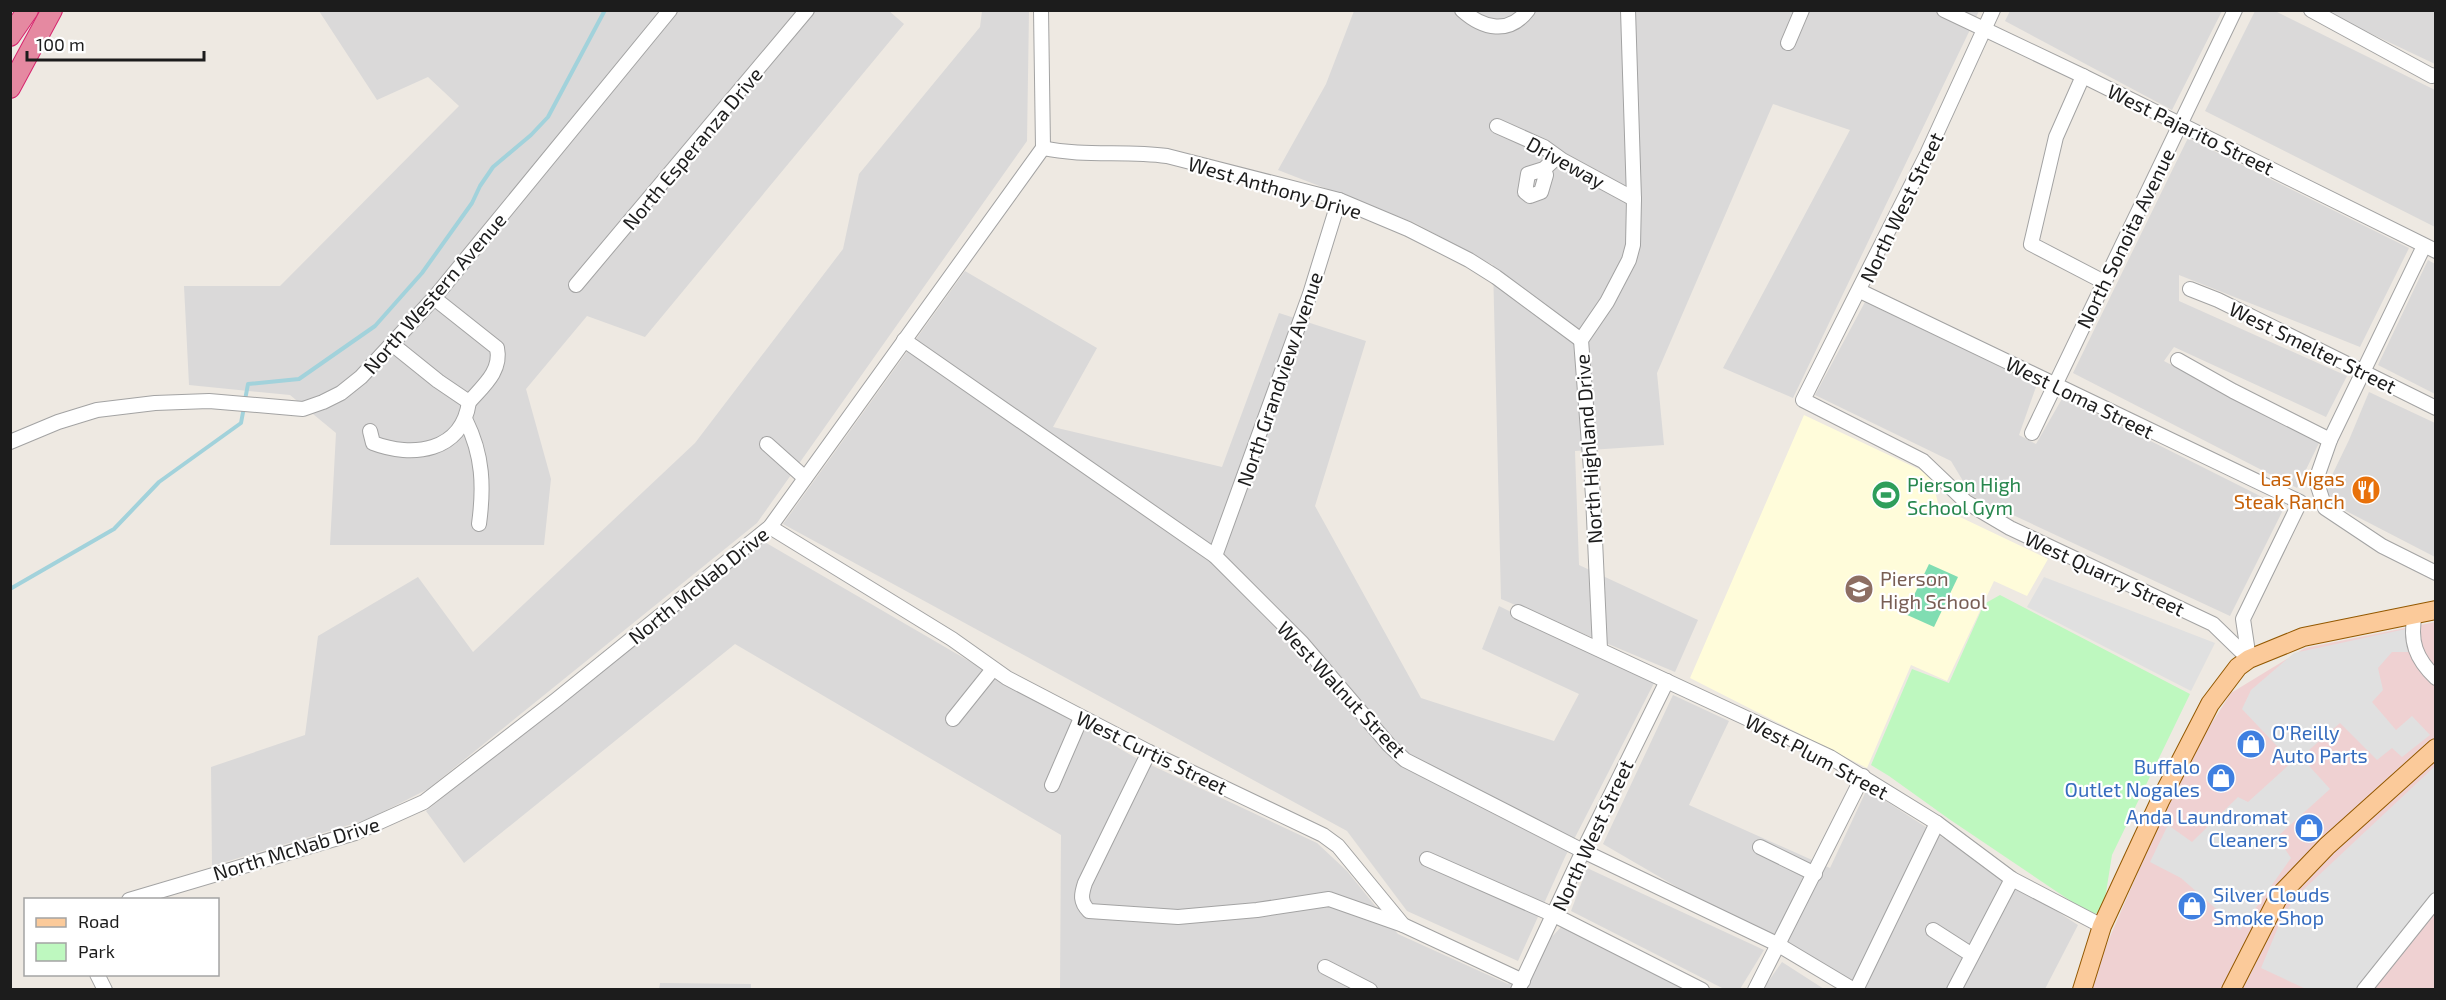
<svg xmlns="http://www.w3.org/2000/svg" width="2446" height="1000" font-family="'Exo 2',sans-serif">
  <rect width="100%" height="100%" fill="#eee9e2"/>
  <!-- residential -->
  <g fill="#dad9d9">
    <polygon points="888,10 904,24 645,337 587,316 526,389 551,479 544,545 330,545 336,433 290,395 189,385 184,286 280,286 459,106 428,77 377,100 319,11"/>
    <polygon points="982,11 1029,11 1027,141 757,523 428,789 369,819 212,866 211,767 305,735 318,636 418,577 473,652 695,443 843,249 859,174 980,27"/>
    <polygon points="1354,11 1979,11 1793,398 1723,368 1850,130 1773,104 1657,373 1664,445 1575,451 1579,565 1698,620 1675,672 1501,599 1493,265 1415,223 1278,170 1326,84"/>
    <polygon points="2010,11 2010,10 2222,11 2172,110 2005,21"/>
    <polygon points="2255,11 2275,11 2435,90 2435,227 2205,111"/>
    <polygon points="2323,11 2435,11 2435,64"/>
    <polygon points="2188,138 2409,248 2360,347 2179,275 2179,301 2347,376 2326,417 2174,347 2164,361 2319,443 2297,488 2073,373"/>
    <polygon points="2428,260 2435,264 2435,394 2378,365"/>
    <polygon points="965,271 1097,348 1053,427 1222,467 1279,313 1366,341 1315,506 1421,698 1554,741 1579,694 1482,649 1499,606 1654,683 1565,857 1518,961 1407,911 1347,831 783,524"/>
    <polygon points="1865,302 2037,384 2019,435 2036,444 2063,397 2284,508 2230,616 1972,496 1951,461 1815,395"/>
    <polygon points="2369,392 2435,423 2435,557 2321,498 2349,440"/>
    <polygon points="761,540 1136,758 1317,843 1347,871 1398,934 1508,984 1561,927 1685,989 1060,989 1061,835 735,644 464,863 426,811"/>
    <polygon points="1673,695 1729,721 1689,805 1830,868 1867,789 2078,925 2045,989 1852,989 1603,844"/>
    <polygon points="1587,868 1764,950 1740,989 1724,989 1571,911"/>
    <polygon points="1782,962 1824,989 1763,989"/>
    <polygon points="660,983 751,984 751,989 659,989"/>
  </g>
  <!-- commercial -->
  <polygon fill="#efd1d2" points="2435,622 2435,989 2087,990 2183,768 2231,693 2305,648"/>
  <!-- education -->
  <polygon fill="#fffcda" points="1804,415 1931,475 1939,507 2048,559 2027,596 1994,581 1947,681 1911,665 1867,768 1690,678"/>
  <!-- park -->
  <polygon fill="#bef8bf" points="2000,595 2190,694 2112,855 2104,905 2101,911 2095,914 2084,910 1949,819 1889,776 1871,765 1912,669 1949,683 1984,604"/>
  <!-- pitch -->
  <polygon fill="#80ddb2" points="1929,564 1958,577 1934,627 1905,614"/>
  <!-- parking -->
  <g fill="#e0e0e0">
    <polygon points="2044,577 2215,643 2191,691 2027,607"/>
    <polygon points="2406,629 2408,652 2392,652 2378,668 2383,690 2372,702 2396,730 2412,716 2430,735 2402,757 2392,748 2377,760 2340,723 2301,757 2330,789 2277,837 2291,858 2240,930 2181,878 2150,862 2168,825 2192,842 2238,797 2248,802 2292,762 2242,709 2251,690 2294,653"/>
    <polygon points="2435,766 2435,895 2356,989 2306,989 2261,968 2284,913 2302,891"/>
  </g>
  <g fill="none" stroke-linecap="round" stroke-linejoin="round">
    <!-- stream -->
    <g stroke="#a2d2db" stroke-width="4">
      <polyline points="245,400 248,384 299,379 375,326 422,273 472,203 480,186 493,167 531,135 548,117 605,10"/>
      <polyline points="10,589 114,529 159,482 241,423 244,407"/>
    </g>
    <!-- minor casing -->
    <g stroke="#a3a3a3" stroke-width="16">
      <g id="minor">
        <path d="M1462 10C1483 29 1509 35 1528 10"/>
        <polyline points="1944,10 2083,76 2436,251"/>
        <polyline points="1993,10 1927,154 1803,400 1923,461 1966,502 2010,528 2213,624 2249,659"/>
        <polyline points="2311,10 2432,76 2436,75"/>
        <polyline points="1788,43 1802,10"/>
        <polyline points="2083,76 2056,137 2031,244 2104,282"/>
        <polyline points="1497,126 1544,147 1562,160 1634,199"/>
        <path d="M1043 148C1084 157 1126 150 1167 156L1339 200 1408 229 1469 260 1496 277 1581 340"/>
        <polyline points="1544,169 1546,175 1541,192 1530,196 1525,192 1528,174 1544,169 1557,157"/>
        <polyline points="2424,246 2330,440 2316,480 2325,508 2382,546 2436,573"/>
        <polyline points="576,285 807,10"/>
        <polyline points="2190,289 2218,300 2436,408"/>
        <polyline points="1860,291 2300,502 2243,619 2249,659"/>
        <polyline points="904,340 1215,556 1302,643 1389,745 1405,760 1583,851 1777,944 1854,990"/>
        <path d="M392 344 438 381 469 402C483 386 502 371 497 348L434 298"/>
        <polyline points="2178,360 2233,391 2330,440"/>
        <path d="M466 421C483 455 484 487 479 524"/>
        <path d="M370 431 373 443C412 458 462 452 469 402"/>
        <polyline points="2032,433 2235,10"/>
        <polyline points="10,442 58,422 97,410 155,403 209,401 303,409 323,402 341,393 361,377 434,298 670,10"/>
        <polyline points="767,444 805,478"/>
        <polyline points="770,527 952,639 1007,678 1149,752 1323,835 1338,846 1403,925 1523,981"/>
        <polyline points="1215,556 1310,294 1339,200"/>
        <polyline points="1518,612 1830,757 1937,823 2012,879 2102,926"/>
        <path d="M2415 614C2409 641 2416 659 2436 678"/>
        <polyline points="1600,649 1593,496 1581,340 1607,302 1629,260 1633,245 1634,199 1628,10"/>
        <polyline points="953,719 993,669"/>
        <path d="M1149 752 1085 883C1081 895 1080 902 1089 911L1178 917 1257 910 1329 899 1403 925"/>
        <polyline points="1052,785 1081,718"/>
        <polyline points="1760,847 1815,874"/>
        <polyline points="1427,859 1554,915 1702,990"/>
        <polyline points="129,900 355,833 424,802 556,700 770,527 1043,148 1041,10"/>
        <polyline points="1933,930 1972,955"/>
        <polyline points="1325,967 1370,990"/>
        <polyline points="97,974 105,990"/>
        <polyline points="1518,990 1583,851 1667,681"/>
        <polyline points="1755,990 1863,776"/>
        <polyline points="1856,990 1937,823"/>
        <polyline points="1954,990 2012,879"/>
        <polyline points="2364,990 2436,900"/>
      </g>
    </g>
    <!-- major casing -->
    <g stroke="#935801" stroke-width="20">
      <g id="major">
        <polyline points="2082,990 2102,926 2160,801 2210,704 2238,667 2249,659 2303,637 2436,610"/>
        <polyline points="2231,990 2279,896 2327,846 2436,748"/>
      </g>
    </g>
    <!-- highway casing -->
    <g stroke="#d6256e" stroke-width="22">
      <g id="highway">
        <polyline points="10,36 28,10"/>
        <polyline points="10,88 52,10"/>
      </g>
    </g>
    <!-- minor -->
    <use href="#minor" stroke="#fff" stroke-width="14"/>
    <!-- major -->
    <use href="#major" stroke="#fbca9a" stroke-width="18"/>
    <!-- highway -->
    <use href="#highway" stroke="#e589a1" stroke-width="20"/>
  </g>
  <!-- icons -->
  <defs>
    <g id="restaurant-disc" transform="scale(1.5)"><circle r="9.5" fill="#e8710a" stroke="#fff"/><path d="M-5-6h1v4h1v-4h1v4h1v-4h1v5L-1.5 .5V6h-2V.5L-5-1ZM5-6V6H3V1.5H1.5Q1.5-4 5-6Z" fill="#fff"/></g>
    <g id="stadium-disc" transform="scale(1.5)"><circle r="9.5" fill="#2e9e5b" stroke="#fff"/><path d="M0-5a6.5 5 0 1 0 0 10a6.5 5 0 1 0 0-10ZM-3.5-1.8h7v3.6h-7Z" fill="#fff"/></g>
    <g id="school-disc" transform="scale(1.5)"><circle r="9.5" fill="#8d6e63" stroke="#fff"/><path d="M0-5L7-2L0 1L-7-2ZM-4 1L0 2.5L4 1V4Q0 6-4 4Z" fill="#fff"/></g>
    <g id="shop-disc" transform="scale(1.5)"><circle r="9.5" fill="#3f7fe0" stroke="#fff"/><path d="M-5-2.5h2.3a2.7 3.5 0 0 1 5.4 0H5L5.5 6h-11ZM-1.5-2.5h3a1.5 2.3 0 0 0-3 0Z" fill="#fff"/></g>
  </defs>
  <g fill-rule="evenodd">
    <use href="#restaurant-disc" x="2366" y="490"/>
    <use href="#stadium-disc" x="1886" y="495"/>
    <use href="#school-disc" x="1859" y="589"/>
    <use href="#shop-disc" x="2251" y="744"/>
    <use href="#shop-disc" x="2221" y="778"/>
    <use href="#shop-disc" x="2309" y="828"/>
    <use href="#shop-disc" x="2192" y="906"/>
  </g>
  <g text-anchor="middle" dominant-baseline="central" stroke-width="4.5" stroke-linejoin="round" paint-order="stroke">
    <!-- street labels -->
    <g font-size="20" fill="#1c1c1c" stroke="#fff">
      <text transform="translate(2191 129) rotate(26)">West Pajarito Street</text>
      <text transform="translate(692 148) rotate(-50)">North Esperanza Drive</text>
      <text transform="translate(1566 162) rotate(29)">Driveway</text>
      <text transform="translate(1275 187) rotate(16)">West Anthony Drive</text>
      <text transform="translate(1901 207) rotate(-64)">North West Street</text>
      <text transform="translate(2125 238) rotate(-64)">North Sonoita Avenue</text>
      <text transform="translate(434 293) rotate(-49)">North Western Avenue</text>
      <text transform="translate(2313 347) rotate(26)">West Smelter Street</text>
      <text transform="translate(1279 379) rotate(-71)">North Grandview Avenue</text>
      <text transform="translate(2080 397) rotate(26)">West Loma Street</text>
      <text transform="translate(1588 449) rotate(-94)">North Highland Drive</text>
      <text transform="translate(2105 573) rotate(25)">West Quarry Street</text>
      <text transform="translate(698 585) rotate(-39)">North McNab Drive</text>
      <text transform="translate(1342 689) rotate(47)">West Walnut Street</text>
      <text transform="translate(1152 752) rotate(26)">West Curtis Street</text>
      <text transform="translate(1817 756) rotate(28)">West Plum Street</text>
      <text transform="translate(1592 835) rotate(-65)">North West Street</text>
      <text transform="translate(296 848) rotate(-17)">North McNab Drive</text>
    </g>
    <!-- food labels -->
    <g font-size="20" fill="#c56008" stroke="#fff" text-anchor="end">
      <text x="2345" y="478">Las Vigas<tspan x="2345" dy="23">Steak Ranch</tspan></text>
    </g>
    <!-- leisure labels -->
    <g font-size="20" fill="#27864d" stroke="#fff" text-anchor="start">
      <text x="1907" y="484">Pierson High<tspan x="1907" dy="23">School Gym</tspan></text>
    </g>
    <!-- education labels -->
    <g font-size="20" fill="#785e54" stroke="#fff" text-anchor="start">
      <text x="1880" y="578">Pierson<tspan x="1880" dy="23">High School</tspan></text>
    </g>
    <!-- shop labels -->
    <g font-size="20" fill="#366cbe" stroke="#fff" text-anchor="start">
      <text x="2272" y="732">O'Reilly<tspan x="2272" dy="23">Auto Parts</tspan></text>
      <text x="2200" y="766" text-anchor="end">Buffalo<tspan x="2200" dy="23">Outlet Nogales</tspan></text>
      <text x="2288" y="816" text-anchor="end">Anda Laundromat<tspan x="2288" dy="23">Cleaners</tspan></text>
      <text x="2213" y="894">Silver Clouds<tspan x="2213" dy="23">Smoke Shop</tspan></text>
    </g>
  </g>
  <!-- border -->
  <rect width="2446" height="1000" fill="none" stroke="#1c1c1c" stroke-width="24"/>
  <!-- legend -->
  <rect x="24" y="898" width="195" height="78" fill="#ffffff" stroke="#a4a4a4" stroke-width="1.5"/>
  <rect x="36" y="918" width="30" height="9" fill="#fbca9a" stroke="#a4a4a4" stroke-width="1.5"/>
  <text x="78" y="928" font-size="18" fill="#1c1c1c">Road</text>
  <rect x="36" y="943" width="30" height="18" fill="#bef8bf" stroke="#a4a4a4" stroke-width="1.5"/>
  <text x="78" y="958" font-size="18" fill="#1c1c1c">Park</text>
  <!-- scale -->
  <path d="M27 51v9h177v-9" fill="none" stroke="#1c1c1c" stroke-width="3"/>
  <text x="36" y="51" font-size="18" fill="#1c1c1c" stroke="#ffffff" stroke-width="4.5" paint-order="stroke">100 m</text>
</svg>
